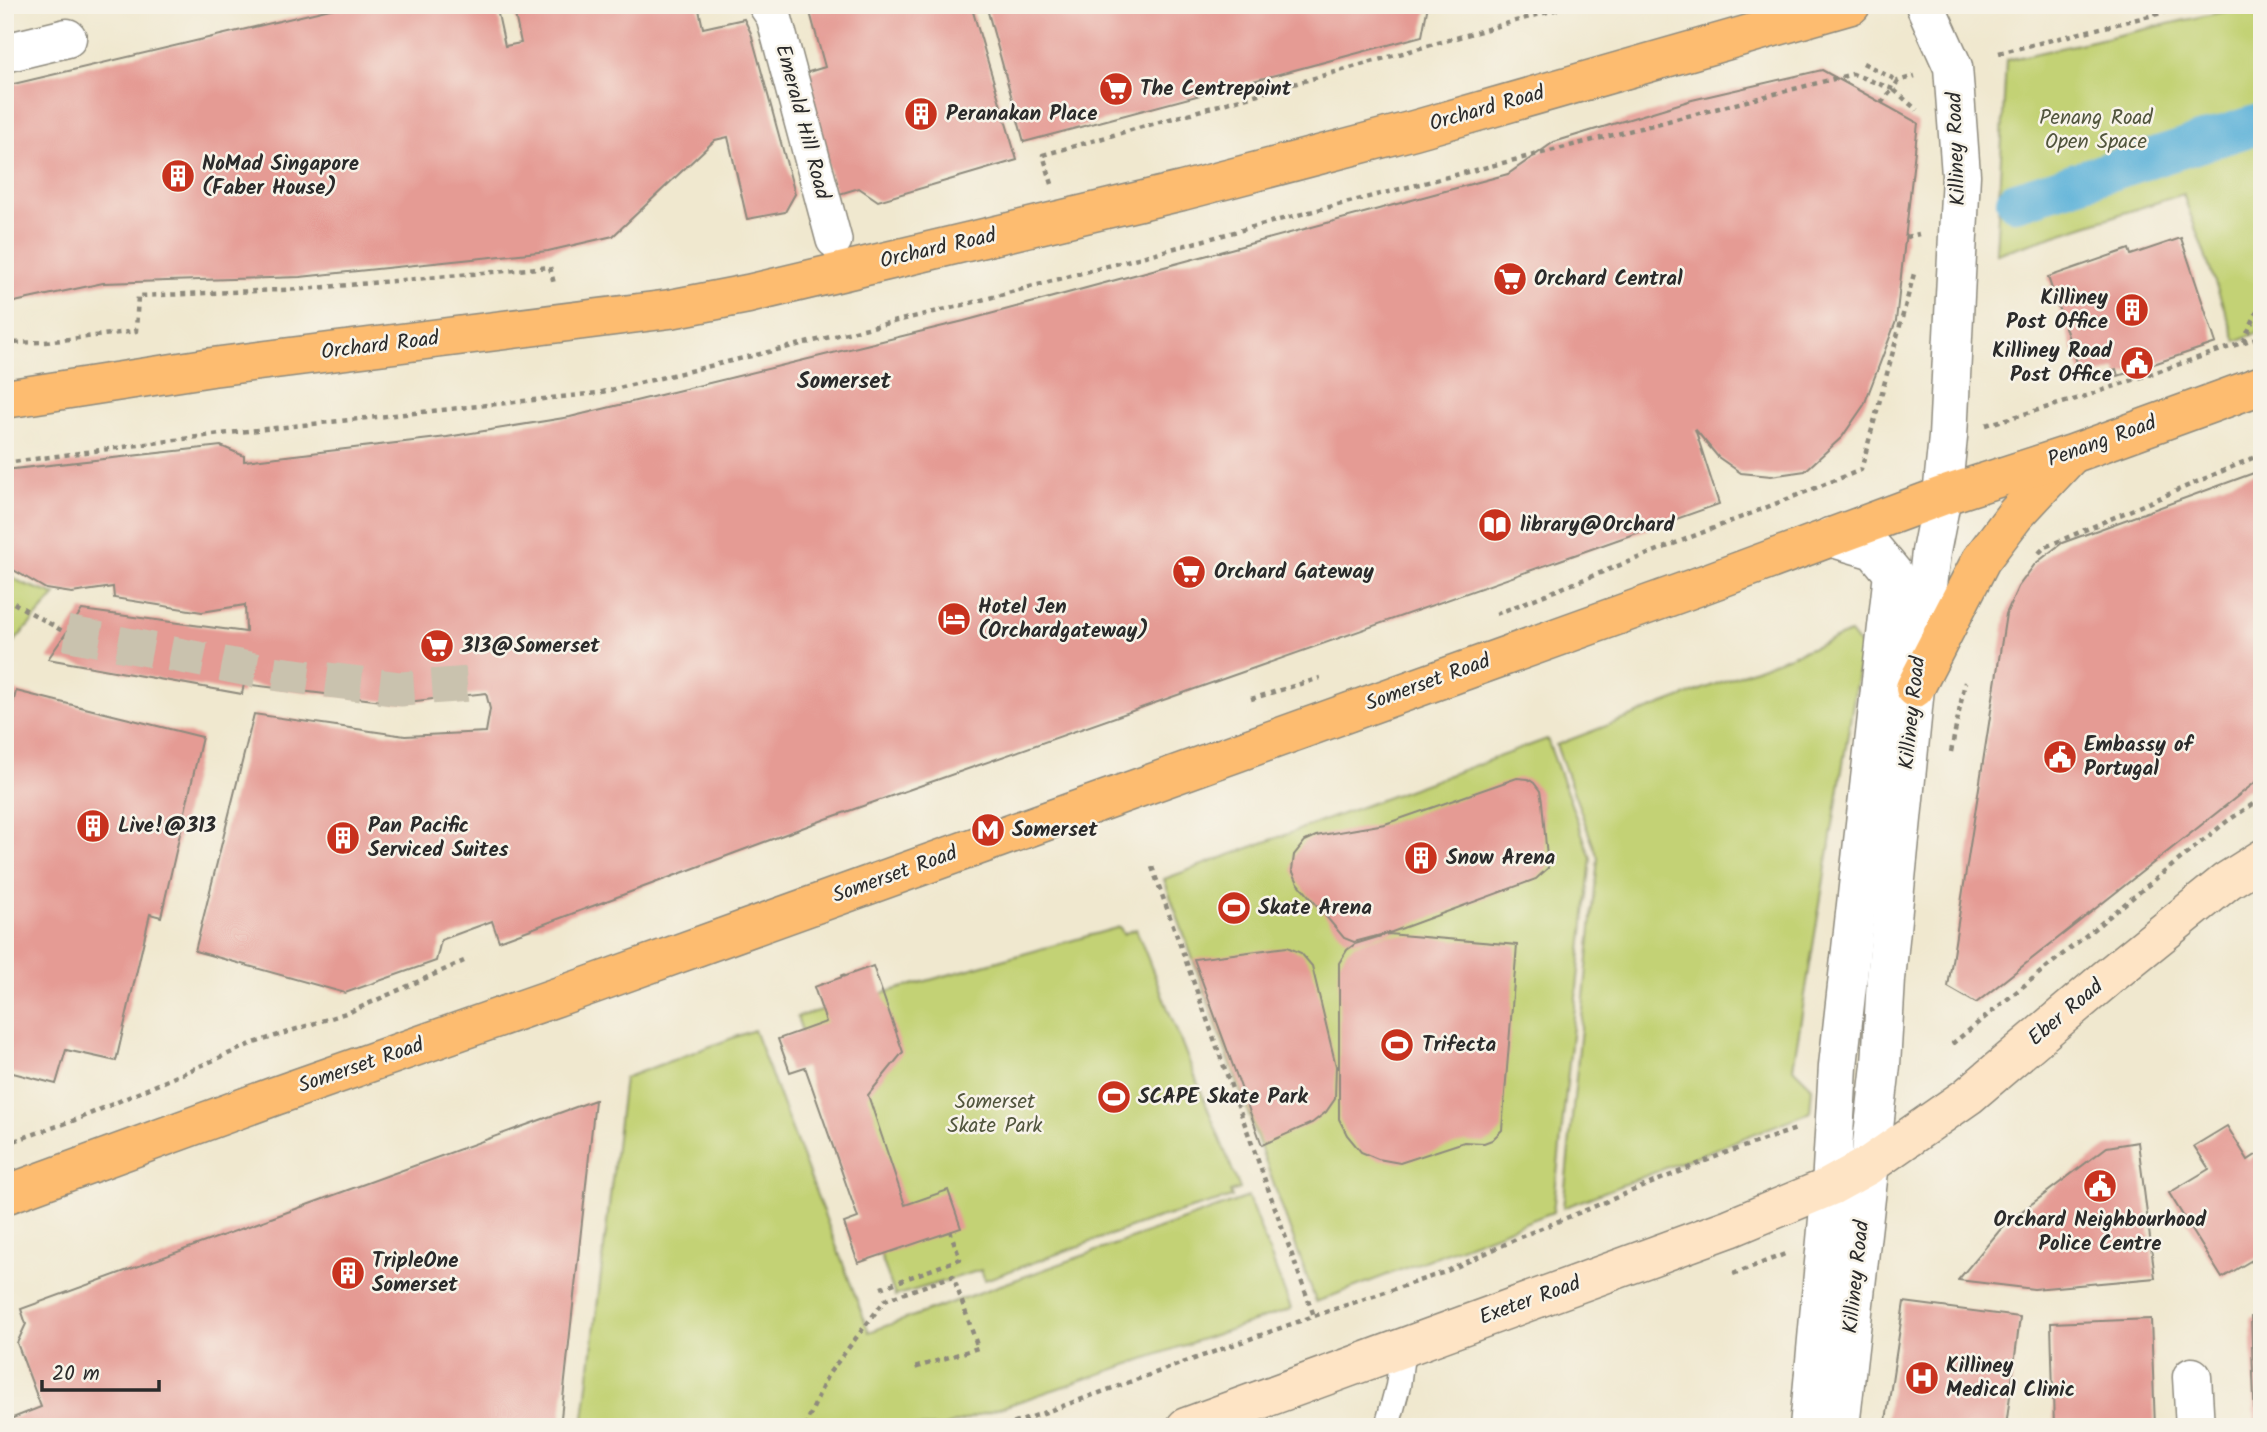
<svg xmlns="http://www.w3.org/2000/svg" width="2267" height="1432" font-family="Kalam,sans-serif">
  <rect width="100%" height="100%" fill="#f7f3e8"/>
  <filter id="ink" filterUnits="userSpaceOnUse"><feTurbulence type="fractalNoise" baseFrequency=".0143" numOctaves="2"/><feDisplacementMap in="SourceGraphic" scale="14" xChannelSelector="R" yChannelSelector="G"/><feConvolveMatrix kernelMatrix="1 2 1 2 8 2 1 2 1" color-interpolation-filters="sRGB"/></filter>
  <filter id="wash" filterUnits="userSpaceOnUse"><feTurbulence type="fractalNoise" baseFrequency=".00686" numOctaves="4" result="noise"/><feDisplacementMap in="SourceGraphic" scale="28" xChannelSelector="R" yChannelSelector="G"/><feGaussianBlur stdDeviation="1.57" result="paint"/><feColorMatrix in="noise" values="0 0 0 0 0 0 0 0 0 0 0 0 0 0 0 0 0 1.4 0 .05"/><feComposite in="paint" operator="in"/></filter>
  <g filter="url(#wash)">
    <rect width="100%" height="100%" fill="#f0e8cf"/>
    <!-- green -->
    <g fill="#c3d274" stroke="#777e50" stroke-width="2">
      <polygon points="2253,5 2262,5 2262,331 2236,341 2183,194 1996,254 2006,60"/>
      <polygon points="5,573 24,584 56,595 5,652"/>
      <polygon points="1850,633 1862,648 1793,1068 1812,1087 1810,1112 1563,1208 1598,858 1556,745"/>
      <polygon points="1547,739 1591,858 1553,1212 1316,1302 1164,879"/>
      <polygon points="1120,927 1123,934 1136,929 1240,1189 1230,1192 1232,1197 1149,1221 985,1280 981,1270 895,1296 797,1017"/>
      <polygon points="754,1030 869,1332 1248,1197 1291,1309 944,1427 583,1427 624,1078"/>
    </g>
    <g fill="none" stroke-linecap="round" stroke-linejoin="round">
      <!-- canal -->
      <polyline stroke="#5db2d9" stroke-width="40" points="2016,201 2262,123"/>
    </g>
    <g id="blocks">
      <!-- building -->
      <g fill="#e59b94">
        <polygon points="347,5 496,5 505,46 521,43 513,5 698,5 703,28 744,19 751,33 795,194 785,212 747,219 728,137 715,140 613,236 548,251 300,277 103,283 5,304 5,86"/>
        <polygon points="808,5 971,5 1017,160 878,201 859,188 836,195 802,74 825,67"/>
        <polygon points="986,5 1428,5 1422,36 1024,142"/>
        <polygon points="1822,70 1918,123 1896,321 1864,405 1842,437 1805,471 1771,476 1741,473 1718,457 1695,429 1719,504 826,819 499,941 492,921 441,940 436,961 345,993 195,951 254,714 405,736 486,732 490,709 486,693 398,703 244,684 242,694 48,659 82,610 246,632 245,605 202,612 114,598 113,587 72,593 46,589 5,565 5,470 221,446 244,456 244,461 447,437 570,417 964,321 1508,174 1554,142 1692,100"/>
        <polygon points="2181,238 2216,343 2118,376 2116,369 2083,380 2048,277 2129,249 2131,255"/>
        <polygon points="2262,470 2262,777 1976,1003 1948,987 2006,614 2018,587 2035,564 2062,543"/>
        <polygon points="16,691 202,737 161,917 150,914 116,1061 66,1050 56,1084 5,1071 5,738"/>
        <polygon points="1517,778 1528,779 1534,783 1540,791 1542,802 1548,868 1536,879 1392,932 1354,942 1344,938 1298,883 1292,870 1294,855 1305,841 1316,836 1385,824"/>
        <polygon points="1388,934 1517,945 1502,1130 1492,1140 1484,1143 1464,1142 1400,1163 1378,1159 1361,1152 1347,1135 1339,1119 1339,963 1347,950 1355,944"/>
        <polygon points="1287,947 1301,953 1312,966 1336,1066 1335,1099 1326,1112 1312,1123 1262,1145 1194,959"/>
        <polygon points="873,966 903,1052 868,1095 905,1205 948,1190 961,1228 858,1263 844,1223 858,1218 805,1067 790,1072 778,1039 826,1022 814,987"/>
        <polygon points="595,1100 560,1427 5,1427 5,1421 41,1407 17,1343 26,1324 21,1309"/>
        <polygon points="2227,1126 2248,1160 2262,1151 2262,1254 2222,1278 2169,1193 2209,1169 2194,1146"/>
        <polygon points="2138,1142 2155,1278 2034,1289 1958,1280 2005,1224 2107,1147"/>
        <polygon points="1904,1302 2020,1317 2006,1427 1885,1427"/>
        <polygon points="2251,1317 2262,1317 2262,1427 2255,1427"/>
        <polygon points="2151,1319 2155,1427 2054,1427 2051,1323"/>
      </g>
    </g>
  </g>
  <g filter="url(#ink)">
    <use href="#blocks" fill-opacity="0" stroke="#8e8a7d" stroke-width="2"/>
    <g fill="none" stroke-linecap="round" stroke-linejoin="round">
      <!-- pedestrian-tunnel -->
      <polyline stroke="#c9c2ae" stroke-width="35" stroke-dasharray="35 18" stroke-linecap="butt" points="66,633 264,672 401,689 484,683"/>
      <!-- service casing -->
      <g stroke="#8e8a7d" stroke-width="27">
        <polyline id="service" points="1387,1427 1398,1386 1403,1348"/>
      </g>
      <!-- pedestrian casing -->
      <g stroke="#8e8a7d" stroke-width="38">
        <polyline id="pedestrian" points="766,5 774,17 834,240"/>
      </g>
      <!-- minor casing -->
      <g stroke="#8e8a7d" stroke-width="41">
        <g id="minor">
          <polyline points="5,53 67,38"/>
          <polyline points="2192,1377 2195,1427"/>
        </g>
      </g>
      <!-- tertiary casing -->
      <g stroke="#8e8a7d" stroke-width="41">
        <g id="tertiary">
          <polyline points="1809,1427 1831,1186 1838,1066 1893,573 1874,550 1830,537"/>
          <polyline points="1840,1427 1881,1065 1886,979 1915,688 1931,552 1942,496 1948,437 1961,175 1953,67 1925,5"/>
        </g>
      </g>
      <!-- secondary casing -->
      <g stroke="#8e8a7d" stroke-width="41">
        <polyline id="secondary" points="1186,1427 1730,1228 1831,1186 1869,1165 1968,1096 2107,978 2227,881 2262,859"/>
      </g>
      <!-- primary casing -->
      <g stroke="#8e8a7d" stroke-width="41">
        <g id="primary">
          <polyline points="5,399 212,367 670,309 748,294 1182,191 1414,130 1851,5"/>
          <polyline points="1915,688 1981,560 2015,515 2070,456"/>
          <polyline points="5,1195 275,1096 591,985 1694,588 1942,496 2072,454 2262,385"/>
        </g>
      </g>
      <!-- path -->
      <g stroke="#8e8a7d" stroke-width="4.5" stroke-dasharray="5 5" stroke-linecap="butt">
        <polyline points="1999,53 2194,5"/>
        <polyline points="1863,63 1898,81"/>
        <polyline points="1881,103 1893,89 1917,110"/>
        <polyline points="1052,184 1043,155 1572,5"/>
        <polyline points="1906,237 1919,234"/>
        <polyline points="2243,342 2262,301"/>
        <polyline points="5,343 45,342 136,331 138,296 303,289 550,267 554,284"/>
        <polyline points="1986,425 2083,397 2262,336"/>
        <polyline points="5,463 220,434 598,393 963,305 1290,217 1853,74 1893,89 1898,81 1915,76"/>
        <polyline points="2039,553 2045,547 2262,454"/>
        <polyline points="5,598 66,633"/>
        <polyline points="1496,614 1861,470 1915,270"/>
        <polyline points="1251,699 1320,678"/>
        <polyline points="1951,752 1965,682"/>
        <polyline points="1152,867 1314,1316"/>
        <polyline points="842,974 843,977"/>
        <polyline points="1952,1044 2226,822 2262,798"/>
        <polyline points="5,1144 78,1119 251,1044 352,1011 464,961"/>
        <polyline points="5,1248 7,1248"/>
        <polyline points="1733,1274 1785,1254"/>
        <polyline points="881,1288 960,1259 950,1231"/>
        <polyline points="805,1427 827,1376 885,1300 953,1276 978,1348 911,1369"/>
        <polyline points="1004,1427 1314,1316 1445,1272 1527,1234 1725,1153 1796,1129"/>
      </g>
      <!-- service -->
      <use href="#service" stroke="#fff" stroke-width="24"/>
      <!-- pedestrian -->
      <use href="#pedestrian" stroke="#fff" stroke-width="35"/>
      <!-- minor -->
      <use href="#minor" stroke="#fff" stroke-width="38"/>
      <!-- tertiary -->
      <use href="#tertiary" stroke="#fff" stroke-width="38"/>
      <!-- secondary -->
      <use href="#secondary" stroke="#fee4c5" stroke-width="38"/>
      <!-- primary -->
      <use href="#primary" stroke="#fdbc6f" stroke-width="38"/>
    </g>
  </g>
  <!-- icons -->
  <defs>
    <g id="supermarket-disc" transform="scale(1.75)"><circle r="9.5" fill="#c8321e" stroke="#f7f3e8"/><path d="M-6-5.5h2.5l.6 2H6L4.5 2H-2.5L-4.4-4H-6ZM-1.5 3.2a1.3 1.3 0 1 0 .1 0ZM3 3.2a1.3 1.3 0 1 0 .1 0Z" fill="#fff"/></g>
    <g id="building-disc" transform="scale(1.75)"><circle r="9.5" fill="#c8321e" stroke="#f7f3e8"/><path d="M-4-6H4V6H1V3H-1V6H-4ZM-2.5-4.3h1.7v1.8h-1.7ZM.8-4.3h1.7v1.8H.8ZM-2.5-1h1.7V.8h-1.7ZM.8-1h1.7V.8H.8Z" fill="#fff"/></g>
    <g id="civic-disc" transform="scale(1.75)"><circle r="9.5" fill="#c8321e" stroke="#f7f3e8"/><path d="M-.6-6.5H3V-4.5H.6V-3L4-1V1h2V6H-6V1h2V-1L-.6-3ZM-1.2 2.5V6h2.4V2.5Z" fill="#fff"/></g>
    <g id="library-disc" transform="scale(1.75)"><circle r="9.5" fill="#c8321e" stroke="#f7f3e8"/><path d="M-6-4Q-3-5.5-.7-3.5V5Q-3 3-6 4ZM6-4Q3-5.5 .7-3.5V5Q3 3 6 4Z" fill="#fff"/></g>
    <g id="hotel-disc" transform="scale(1.75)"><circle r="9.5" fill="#c8321e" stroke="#f7f3e8"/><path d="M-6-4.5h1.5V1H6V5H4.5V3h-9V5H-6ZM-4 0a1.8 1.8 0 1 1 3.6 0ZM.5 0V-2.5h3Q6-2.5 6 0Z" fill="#fff"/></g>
    <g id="metro-disc" transform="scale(1.75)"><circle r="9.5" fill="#c8321e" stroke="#f7f3e8"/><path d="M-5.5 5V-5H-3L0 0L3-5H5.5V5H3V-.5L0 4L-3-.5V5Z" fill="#fff"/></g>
    <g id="stadium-disc" transform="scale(1.75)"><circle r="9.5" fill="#c8321e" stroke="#f7f3e8"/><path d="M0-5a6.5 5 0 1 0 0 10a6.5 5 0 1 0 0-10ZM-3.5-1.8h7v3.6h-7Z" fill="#fff"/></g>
    <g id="hospital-disc" transform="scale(1.75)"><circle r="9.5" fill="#c8321e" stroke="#f7f3e8"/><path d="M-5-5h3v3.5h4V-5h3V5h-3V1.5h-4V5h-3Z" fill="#fff"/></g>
  </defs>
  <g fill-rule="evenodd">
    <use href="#supermarket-disc" x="1116" y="89"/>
    <use href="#building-disc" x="921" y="114"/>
    <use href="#building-disc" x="178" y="176"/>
    <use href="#supermarket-disc" x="1510" y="279"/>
    <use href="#building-disc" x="2132" y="310"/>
    <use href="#civic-disc" x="2137" y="363"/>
    <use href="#library-disc" x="1495" y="525"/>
    <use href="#supermarket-disc" x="1189" y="572"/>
    <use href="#hotel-disc" x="954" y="619"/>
    <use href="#supermarket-disc" x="437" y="646"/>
    <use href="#civic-disc" x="2060" y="757"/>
    <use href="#building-disc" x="93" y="826"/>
    <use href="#metro-disc" x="988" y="830"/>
    <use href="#building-disc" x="343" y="838"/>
    <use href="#building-disc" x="1421" y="858"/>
    <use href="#stadium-disc" x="1234" y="908"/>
    <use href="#stadium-disc" x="1397" y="1045"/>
    <use href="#stadium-disc" x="1114" y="1097"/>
    <use href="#civic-disc" x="2100" y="1186"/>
    <use href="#building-disc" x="348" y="1273"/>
    <use href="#hospital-disc" x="1922" y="1378"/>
  </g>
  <g text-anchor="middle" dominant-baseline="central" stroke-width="5" stroke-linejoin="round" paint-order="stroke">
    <!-- poi labels -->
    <g font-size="21" font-weight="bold" fill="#2b2b2b" stroke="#f7f3e8" text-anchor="start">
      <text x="1140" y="89">The Centrepoint</text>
      <text x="946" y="114">Peranakan Place</text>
      <text x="202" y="164">NoMad Singapore<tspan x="202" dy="24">(Faber House)</tspan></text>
      <text x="1534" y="279">Orchard Central</text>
      <text x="2108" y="298" text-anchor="end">Killiney<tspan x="2108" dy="24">Post Office</tspan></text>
      <text x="2112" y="351" text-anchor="end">Killiney Road<tspan x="2112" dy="24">Post Office</tspan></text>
      <text x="1520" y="525">library@Orchard</text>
      <text x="1214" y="572">Orchard Gateway</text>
      <text x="978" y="607">Hotel Jen<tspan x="978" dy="24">(Orchardgateway)</tspan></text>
      <text x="462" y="646">313@Somerset</text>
      <text x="2084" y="745">Embassy of<tspan x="2084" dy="24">Portugal</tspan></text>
      <text x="118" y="826">Live!@313</text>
      <text x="368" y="826">Pan Pacific<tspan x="368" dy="24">Serviced Suites</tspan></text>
      <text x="1012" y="830">Somerset</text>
      <text x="1446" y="858">Snow Arena</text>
      <text x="1258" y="908">Skate Arena</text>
      <text x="1422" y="1045">Trifecta</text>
      <text x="1138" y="1097">SCAPE Skate Park</text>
      <text x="2100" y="1220" text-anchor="middle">Orchard Neighbourhood<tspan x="2100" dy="24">Police Centre</tspan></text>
      <text x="372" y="1261">TripleOne<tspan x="372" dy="24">Somerset</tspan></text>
      <text x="1946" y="1366">Killiney<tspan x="1946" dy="24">Medical Clinic</tspan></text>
    </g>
    <!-- street labels -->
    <g font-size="21" fill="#2b2b2b" stroke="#f7f3e8">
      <text transform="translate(1487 109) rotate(-16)">Orchard Road</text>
      <text transform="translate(802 122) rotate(75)">Emerald Hill Road</text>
      <text transform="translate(1957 149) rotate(-92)">Killiney Road</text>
      <text transform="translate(938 249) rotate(-13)">Orchard Road</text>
      <text transform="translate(380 346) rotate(-7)">Orchard Road</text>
      <text transform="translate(2102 442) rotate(-20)">Penang Road</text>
      <text transform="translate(1428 683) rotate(-20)">Somerset Road</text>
      <text transform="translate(1913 713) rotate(-84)">Killiney Road</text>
      <text transform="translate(895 875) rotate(-20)">Somerset Road</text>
      <text transform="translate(2066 1013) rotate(-40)">Eber Road</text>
      <text transform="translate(361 1066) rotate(-19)">Somerset Road</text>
      <text transform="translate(1857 1277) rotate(-84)">Killiney Road</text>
      <text transform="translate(1530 1301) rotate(-20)">Exeter Road</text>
    </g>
    <!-- park labels -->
    <g font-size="21" fill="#51553d" stroke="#f7f3e8">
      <text x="2096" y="118">Penang Road<tspan x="2096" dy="24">Open Space</tspan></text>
      <text x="995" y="1102">Somerset<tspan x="995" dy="24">Skate Park</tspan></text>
    </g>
    <!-- neighbourhood labels -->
    <g font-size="23" font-weight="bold" fill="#2b2b2b" stroke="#f7f3e8">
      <text x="844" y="382">Somerset</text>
    </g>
  </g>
  <!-- margin -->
  <rect width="2267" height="1432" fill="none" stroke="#f7f3e8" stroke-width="28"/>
  <!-- scale -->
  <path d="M42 1380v10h117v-10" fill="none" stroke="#2b2b2b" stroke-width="3.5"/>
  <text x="52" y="1380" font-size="21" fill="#2b2b2b" stroke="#f7f3e8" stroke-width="5" paint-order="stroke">20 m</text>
</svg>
